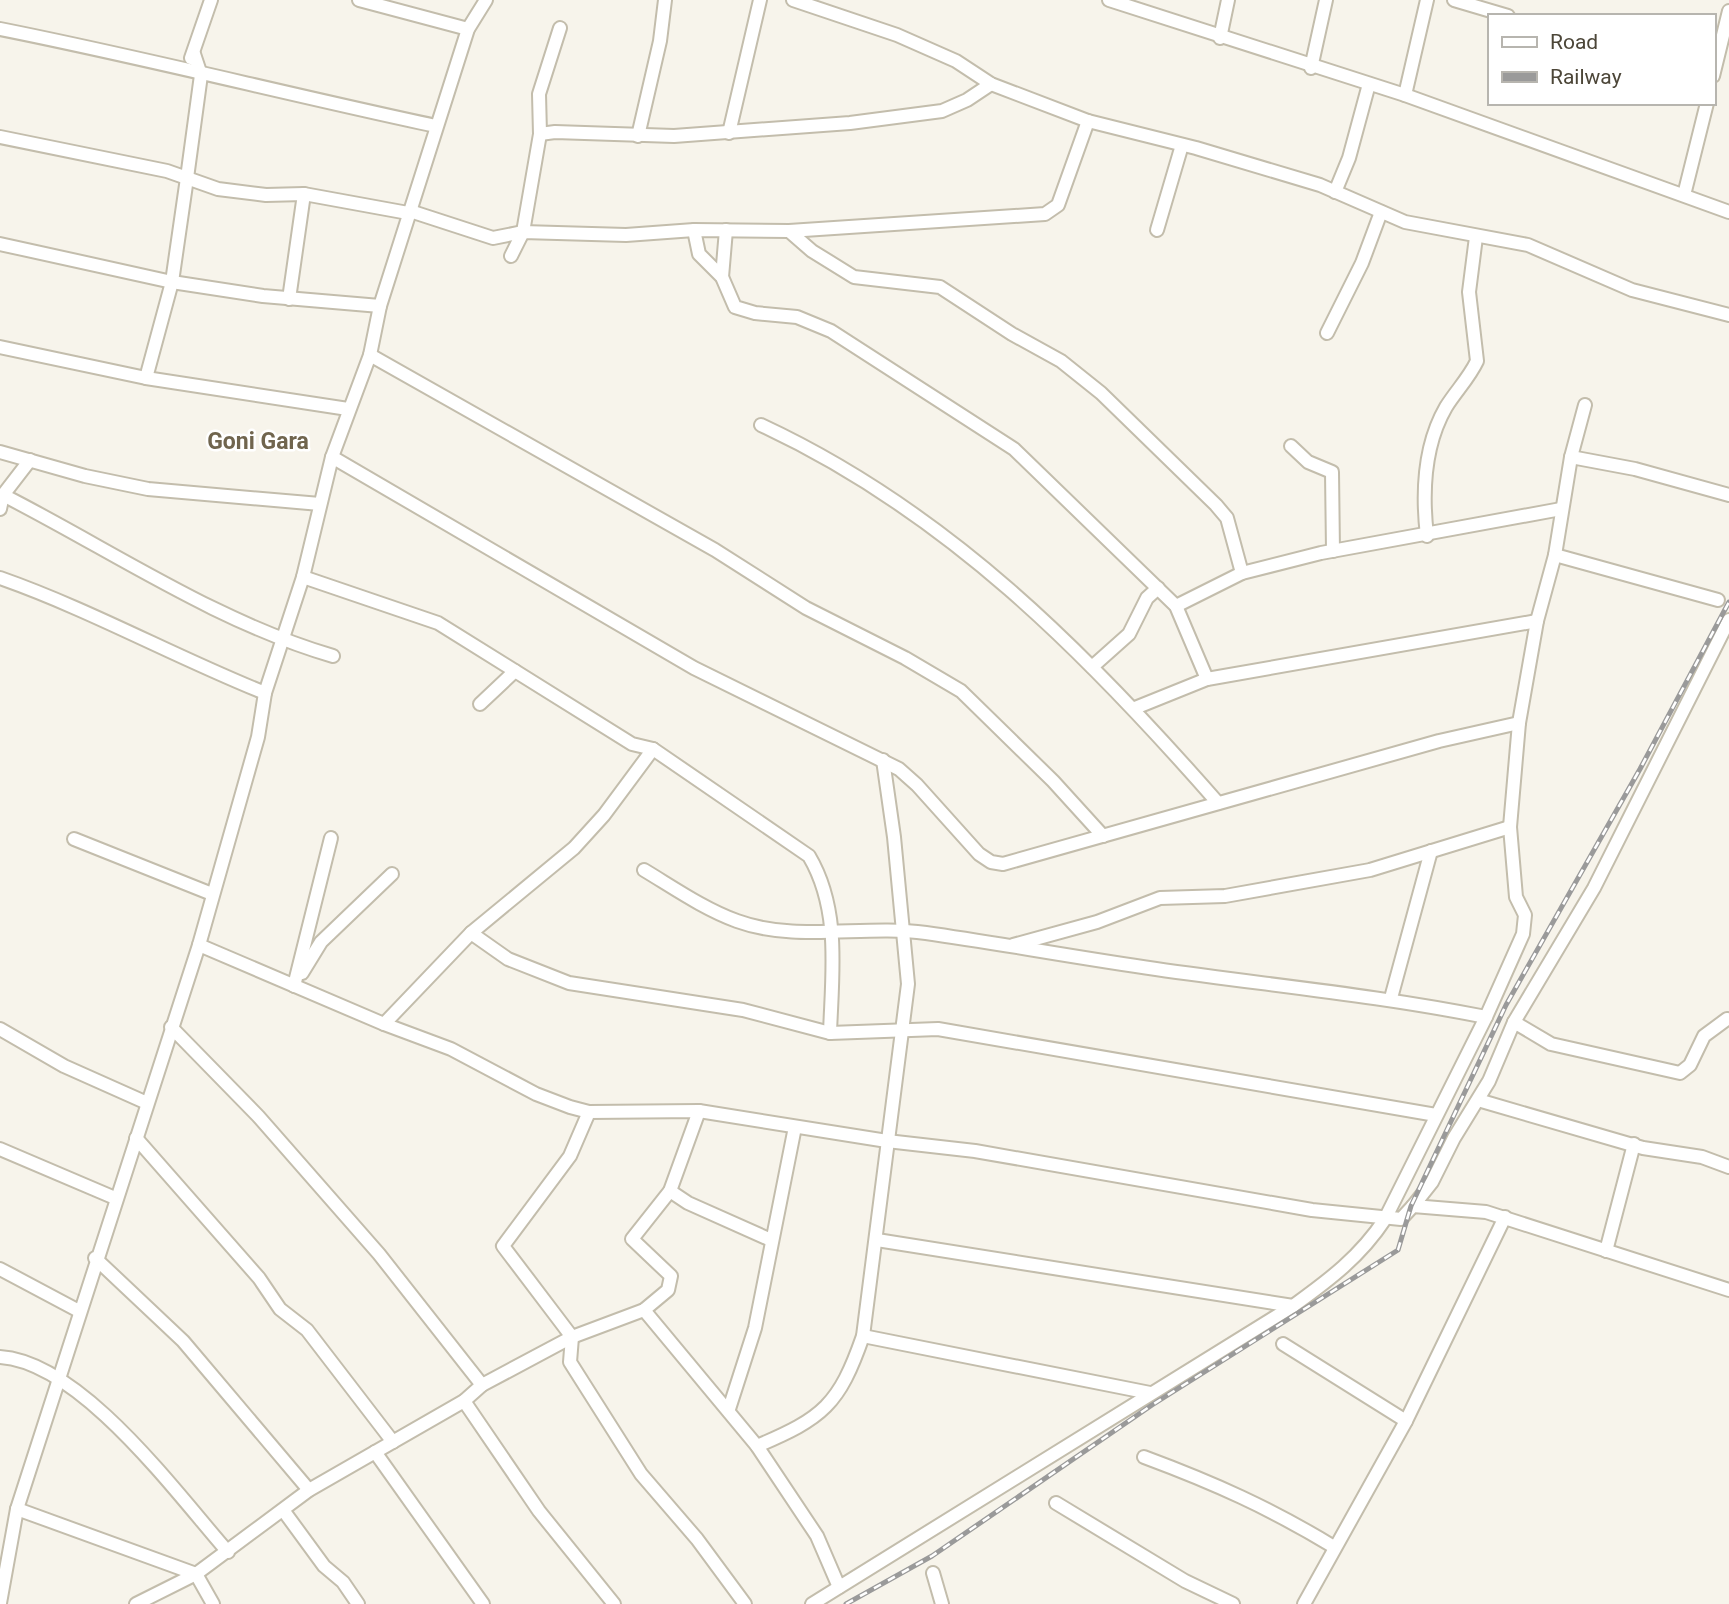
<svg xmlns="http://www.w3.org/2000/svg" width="1729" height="1604" font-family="Roboto,sans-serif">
  <rect width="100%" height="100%" fill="#f7f4eb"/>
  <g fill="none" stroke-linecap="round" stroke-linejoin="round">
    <!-- minor casing -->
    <g stroke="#c3bdac" stroke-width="16">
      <g id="minor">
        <polyline points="359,0 468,29"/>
        <polyline points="793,0 897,35 956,61 991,84 1088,121 1196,148 1320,185 1405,222 1528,245 1632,290 1729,315"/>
        <polyline points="1109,0 1405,95 1729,212"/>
        <polyline points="1454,0 1508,16"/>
        <path d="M0 29C146 58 290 95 436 126"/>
        <polyline points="1220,38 1228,0"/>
        <polyline points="191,58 211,0"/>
        <polyline points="1311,68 1326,0"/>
        <polyline points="1713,76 1729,11"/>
        <polyline points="1405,95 1427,0"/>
        <polyline points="729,133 760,0"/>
        <polyline points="540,134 555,132 674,136 850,123 942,111 967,100 991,84"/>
        <polyline points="638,136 660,41 665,0"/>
        <polyline points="0,137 167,171 218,189 266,195 304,194 408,213"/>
        <polyline points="1335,192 1349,158 1369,84"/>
        <polyline points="1684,195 1707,103"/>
        <polyline points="410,211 493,238 523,232 626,235 694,230 789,231 1045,214 1058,205 1088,121"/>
        <polyline points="694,230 699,254 722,277 735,307 755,313 797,317 831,331 1014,449 1176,606 1207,679"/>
        <polyline points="1157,230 1182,145"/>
        <polyline points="789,231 812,251 854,277 940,287 1012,334 1061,361 1101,393 1216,505 1227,518 1242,573"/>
        <polyline points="0,244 172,282 263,296 380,306"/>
        <polyline points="511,256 523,232 540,134 539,94 560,28"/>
        <polyline points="722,277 726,230"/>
        <polyline points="289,299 304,194"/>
        <polyline points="1327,333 1362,263 1381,212"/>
        <polyline points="0,347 146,378 348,409"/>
        <polyline points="370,355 715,550 806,608 905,658 961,691 1053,781 1103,836"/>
        <polyline points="146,378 172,282 187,178 201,75 194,54"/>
        <path d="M761 425C946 511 1085 651 1218 803"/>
        <polyline points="1291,446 1308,462 1332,472 1333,551"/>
        <polyline points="0,452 85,476 148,489 320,504"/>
        <polyline points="332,457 694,668 899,769 917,785 979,854 991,862 1003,864 1439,741 1519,723"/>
        <polyline points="1571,457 1635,469 1729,495"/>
        <path d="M3 495C111 550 216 622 333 656"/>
        <polyline points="0,509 3,495 30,460"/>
        <path d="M1427 536C1422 493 1424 445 1446 407 1456 391 1469 378 1477 361L1469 292 1476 237"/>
        <polyline points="1555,555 1718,600"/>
        <path d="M303 577 438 623 632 744 653 749 809 856C841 910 832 974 830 1033"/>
        <path d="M0 578C91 610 175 657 265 693"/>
        <polyline points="1176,606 1242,573 1321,553 1561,509"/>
        <polyline points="1092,667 1129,634 1147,598 1158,588"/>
        <polyline points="480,704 515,671"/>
        <polyline points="1135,708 1207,679 1537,621"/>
        <polyline points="74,839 212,894"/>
        <path d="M644 870C674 888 704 909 737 921 797 943 864 924 926 933 1003 944 1079 958 1156 969 1266 985 1376 995 1486 1017"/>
        <polyline points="471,933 508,959 569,983 743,1010 830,1033 938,1029 1436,1115"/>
        <polyline points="199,945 384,1024 451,1049 536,1094 570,1107 589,1112 699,1111 887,1141 975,1151 1312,1210 1401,1219 1413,1206 1486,1212 1729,1290"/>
        <polyline points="1013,945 1097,922 1160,898 1225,896 1370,870 1510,827"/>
        <polyline points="302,973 321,942 392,874"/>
        <polyline points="294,986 331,838"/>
        <polyline points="1391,998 1431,851"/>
        <polyline points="1514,1022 1551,1044 1680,1073 1690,1065 1704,1036 1727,1019"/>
        <polyline points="384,1024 471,933 574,848 604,815 653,749"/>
        <polyline points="171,1027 258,1116 379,1254 482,1385"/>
        <polyline points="0,1029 64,1066 147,1103"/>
        <polyline points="1478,1100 1643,1148 1702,1157 1729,1167"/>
        <polyline points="589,1112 570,1156 503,1246 572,1337 570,1362 641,1474 697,1539 745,1604"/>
        <polyline points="136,1138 259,1278 280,1309 307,1330 393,1442"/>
        <polyline points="0,1149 115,1198"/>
        <polyline points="670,1191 688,1203 771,1240"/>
        <polyline points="1413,1206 1432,1182 1454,1138 1489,1081 1514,1022 1594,888 1729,620"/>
        <polyline points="877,1240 1293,1306"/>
        <polyline points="1606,1251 1634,1144"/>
        <polyline points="95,1258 183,1341 309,1490"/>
        <polyline points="0,1269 79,1311"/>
        <polyline points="644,1310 757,1446 817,1536 839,1587"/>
        <polyline points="863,1336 1150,1393"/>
        <polyline points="1283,1344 1406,1421"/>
        <path d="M0 1357C81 1362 176 1493 228 1552"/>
        <polyline points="464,1401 539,1511 614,1604"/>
        <polyline points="729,1409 755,1328 795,1127"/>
        <path d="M757 1446C823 1418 839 1405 863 1336L908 984 894 837 883 760"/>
        <polyline points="375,1452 483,1604"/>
        <path d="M1144 1457C1214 1483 1270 1508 1334 1547"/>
        <polyline points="1056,1503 1185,1581 1233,1604"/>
        <polyline points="17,1509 196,1574 213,1604"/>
        <polyline points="283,1510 324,1566 343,1582 358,1604"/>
        <polyline points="933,1573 942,1604"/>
        <polyline points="0,1603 17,1509 199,945 258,737 265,693 303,577 332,457 370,355 380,306 468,29 486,0"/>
        <polyline points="136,1604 196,1574 309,1490 464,1401 482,1385 572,1337 644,1310 668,1290 671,1276 632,1239 670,1191 699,1111"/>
        <path d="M812 1604 1293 1306C1329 1280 1360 1257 1385 1219L1486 1017 1523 934 1525 915 1516 897 1510 827 1519 723 1537 621 1555 555 1571 457 1585 405"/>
        <polyline points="1304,1604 1406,1421 1505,1217"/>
      </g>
    </g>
    <!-- minor -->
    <use href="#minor" stroke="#fff" stroke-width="12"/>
    <!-- rail casing -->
    <g stroke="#9a9a9a" stroke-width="5">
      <polyline id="rail" points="846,1604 932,1556 1152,1405 1398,1250 1411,1206 1506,1005 1640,769 1729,602"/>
    </g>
    <!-- rail -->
    <use href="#rail" stroke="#fff" stroke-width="2.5" stroke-dasharray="8" stroke-linecap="butt"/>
  </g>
  <g text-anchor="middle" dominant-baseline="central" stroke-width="5" stroke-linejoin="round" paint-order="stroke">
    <!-- quarter labels -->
    <g font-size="23" font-weight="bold" fill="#70654e" stroke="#fff">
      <text x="258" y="441">Goni Gara</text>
    </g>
  </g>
  <!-- legend -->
  <rect x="1488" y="14" width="228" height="91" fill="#ffffff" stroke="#b7b5af" stroke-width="2"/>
  <rect x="1502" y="37" width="35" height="10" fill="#ffffff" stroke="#b7b5af" stroke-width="2"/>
  <text x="1550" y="49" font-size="21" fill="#4c4638">Road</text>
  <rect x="1502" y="72" width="35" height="10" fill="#9a9a9a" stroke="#b7b5af" stroke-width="2"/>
  <text x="1550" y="84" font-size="21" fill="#4c4638">Railway</text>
</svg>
